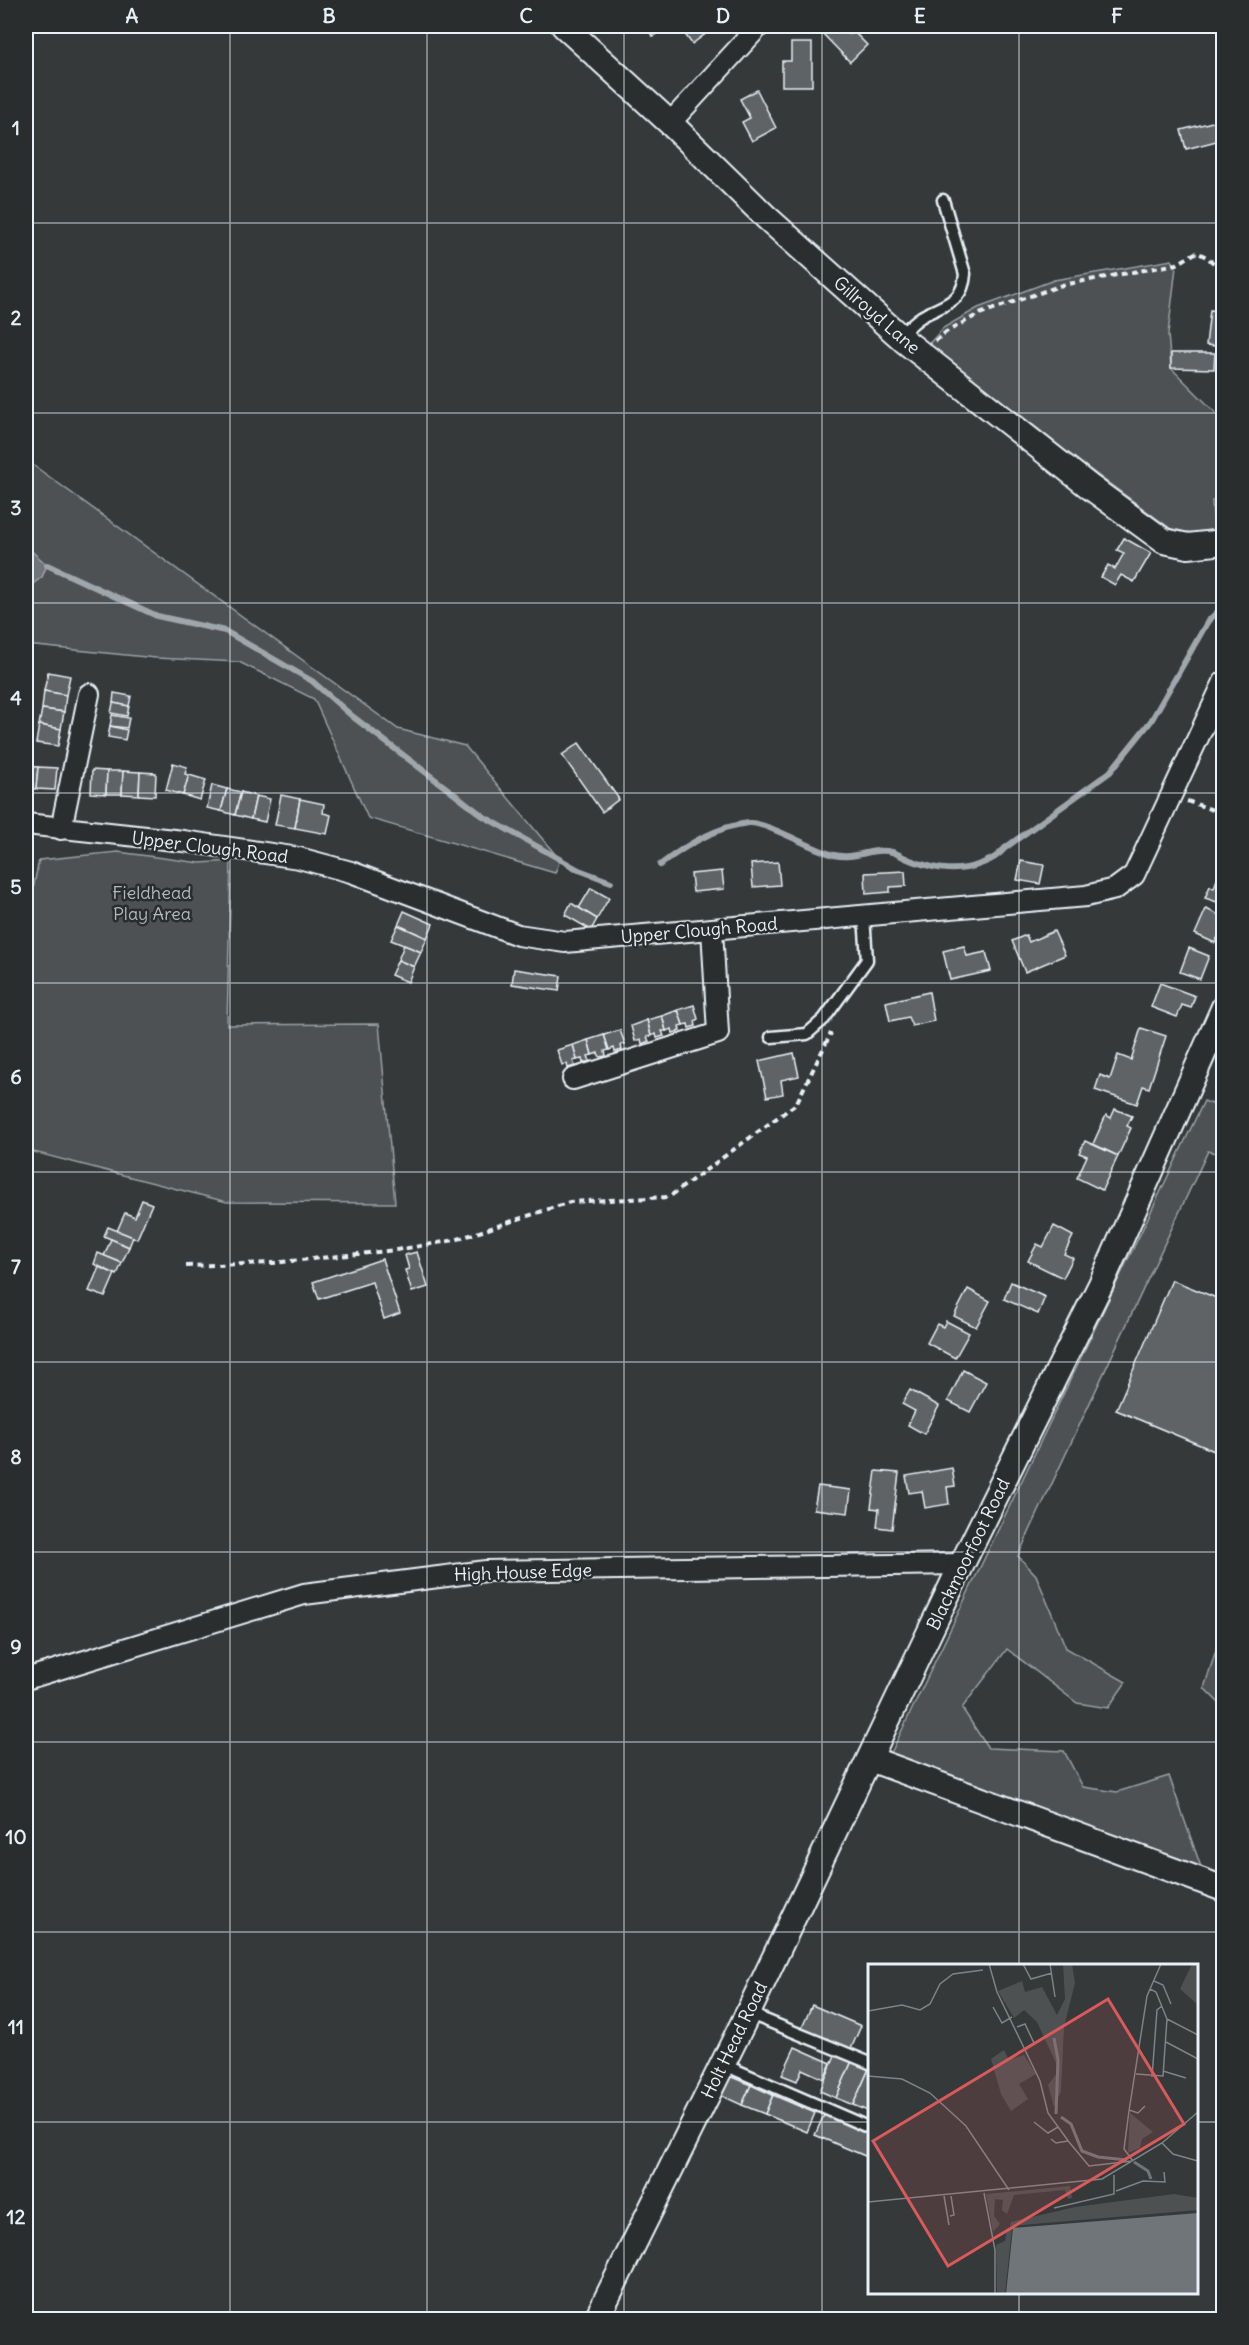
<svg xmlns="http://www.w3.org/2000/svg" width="1249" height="2345" font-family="Delius,sans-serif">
  <rect width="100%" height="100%" fill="#35393a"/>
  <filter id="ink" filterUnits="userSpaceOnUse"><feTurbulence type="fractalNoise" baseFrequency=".0167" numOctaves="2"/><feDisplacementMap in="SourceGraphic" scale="12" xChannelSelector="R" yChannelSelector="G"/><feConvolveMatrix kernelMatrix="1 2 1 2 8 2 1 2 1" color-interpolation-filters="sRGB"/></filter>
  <g filter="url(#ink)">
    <!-- green -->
    <g fill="#4d5152" stroke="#9aa1a5" stroke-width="1.5">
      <polygon points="1172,260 1176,267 1168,334 1171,368 1223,420 1223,500 1212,501 1214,533 1198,537 1178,534 1047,438 928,345 943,328 978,308 1054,280"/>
      <polygon points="26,460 398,729 465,746 560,860 555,873 368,818 314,699 239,662 156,658 26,645"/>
      <polygon points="118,852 200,863 231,861 227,1025 379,1024 395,1203 227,1202 26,1150 26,924 39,860"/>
      <polygon points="1204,1101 1223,1108 1223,1155 1208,1151 1018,1556 1036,1575 1066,1648 1126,1682 1108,1708 1077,1703 1007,1649 962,1708 988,1748 1064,1751 1083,1787 1117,1792 1169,1776 1201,1867 891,1753"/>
      <polygon points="1223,1628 1223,1707 1204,1688"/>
    </g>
    <!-- water -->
    <polygon fill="#707579" stroke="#a0a7ac" stroke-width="1.5" points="26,546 47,565 42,577 26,589"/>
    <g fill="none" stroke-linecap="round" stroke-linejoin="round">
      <!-- stream -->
      <g stroke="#a0a7ac" stroke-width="6">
        <polyline points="47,565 157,616 225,631 312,681 352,716 483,816 579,870 611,882"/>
        <path d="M660 865C685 846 716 826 749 823 766 822 814 850 834 855 856 860 871 847 892 852 899 854 906 859 913 861 937 870 959 873 983 863 993 859 998 856 1005 848L1110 772 1151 721 1208 621 1224 606"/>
      </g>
    </g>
    <!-- building -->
    <g fill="#5f6365" stroke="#e8f1f8" stroke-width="1.5">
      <polygon points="645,26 668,26 653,37"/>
      <polygon points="679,26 703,26 708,32 692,44"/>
      <polygon points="831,26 841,26 848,34 853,31 867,45 850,62 823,34"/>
      <polygon points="791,43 812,43 812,86 782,86 782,61 791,61"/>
      <polygon points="757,90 776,128 752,141 742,122 750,118 740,99"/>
      <polygon points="1224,119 1224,139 1186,149 1181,130"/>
      <polygon points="1210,310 1224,311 1224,347 1206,345"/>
      <polygon points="1171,353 1215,353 1214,369 1171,368"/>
      <polygon points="1224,508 1224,524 1216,525 1214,509"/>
      <polygon points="1124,538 1151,553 1134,582 1121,575 1115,585 1101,577 1108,565 1115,569 1124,553 1117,550"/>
      <polygon points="48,672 70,676 66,695 44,691"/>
      <polygon points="44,691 66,695 64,712 42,709"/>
      <polygon points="114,693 131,696 129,706 113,703"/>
      <polygon points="113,703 129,706 127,716 111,713"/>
      <polygon points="42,709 64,712 61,729 39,725"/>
      <polygon points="112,715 129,718 127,728 110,726"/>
      <polygon points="39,725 61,729 58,746 36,743"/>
      <polygon points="110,726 127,730 125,740 108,737"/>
      <polygon points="579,743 619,799 602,812 562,755"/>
      <polygon points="173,763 187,767 185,774 189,775 183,795 166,790"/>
      <polygon points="26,766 38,767 36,789 26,788"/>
      <polygon points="38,767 57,768 55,790 36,789"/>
      <polygon points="92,770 107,771 106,794 91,793"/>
      <polygon points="107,771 123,771 122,794 106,794"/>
      <polygon points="123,771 140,772 139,795 122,794"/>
      <polygon points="140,772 156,773 155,796 139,795"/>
      <polygon points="189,775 206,780 200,800 183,795"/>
      <polygon points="212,785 227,789 221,811 207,808"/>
      <polygon points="227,789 241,792 235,815 221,811"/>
      <polygon points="241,792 256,796 251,819 235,815"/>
      <polygon points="281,795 300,799 295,828 275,825"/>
      <polygon points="256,796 270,799 265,822 251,819"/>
      <polygon points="300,799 324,804 323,813 331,815 327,834 295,828"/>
      <polygon points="1021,861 1044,865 1040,884 1017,880"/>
      <polygon points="778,862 780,885 753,887 751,864"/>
      <polygon points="722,871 724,889 693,892 691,874"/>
      <polygon points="905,871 906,886 890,887 890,892 866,894 865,873"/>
      <polygon points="1220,871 1224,872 1223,904 1205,898 1210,886 1214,888"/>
      <polygon points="591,888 609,898 597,919 579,908"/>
      <polygon points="571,903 597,919 591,930 565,915"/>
      <polygon points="1206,909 1224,917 1224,924 1215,943 1195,934"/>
      <polygon points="404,911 433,924 427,938 398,925"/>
      <polygon points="398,925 427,938 421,952 391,940"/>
      <polygon points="1054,931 1065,955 1025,972 1012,941 1026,935 1029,942"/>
      <polygon points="404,945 421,952 414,967 398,960"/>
      <polygon points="964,946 967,956 986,952 991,971 950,980 943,951"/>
      <polygon points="1189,948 1209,956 1200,979 1180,972"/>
      <polygon points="398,960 414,967 408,982 391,975"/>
      <polygon points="514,969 561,976 559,991 512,984"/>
      <polygon points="1160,983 1195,996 1191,1008 1182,1005 1177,1017 1151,1007"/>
      <polygon points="929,992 934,1021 912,1026 908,1017 890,1021 886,1002"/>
      <polygon points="694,1005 698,1019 695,1021 696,1026 689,1028 688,1024 683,1025 678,1010"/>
      <polygon points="678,1010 683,1025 679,1026 680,1031 673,1033 672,1029 666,1031 662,1016"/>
      <polygon points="662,1016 666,1031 662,1031 664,1036 657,1038 656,1034 651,1036 647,1020"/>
      <polygon points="647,1020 651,1036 647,1037 649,1041 642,1044 641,1039 635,1041 631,1026"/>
      <polygon points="1141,1028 1166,1036 1149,1088 1143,1086 1137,1104 1095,1090 1100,1075 1110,1079 1118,1055 1131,1060"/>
      <polygon points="620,1030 625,1044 621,1045 622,1050 615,1052 614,1048 609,1050 604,1035"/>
      <polygon points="604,1035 609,1050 605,1051 606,1056 600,1057 598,1053 592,1055 588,1040"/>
      <polygon points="588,1040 592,1055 588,1056 590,1061 583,1063 582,1059 577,1060 573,1045"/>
      <polygon points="573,1045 577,1060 573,1061 575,1066 568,1068 567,1064 562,1065 557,1050"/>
      <polygon points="794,1053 799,1076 781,1080 783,1094 767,1097 759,1061"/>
      <polygon points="1115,1109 1132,1116 1127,1126 1131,1128 1118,1156 1093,1144 1106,1115 1111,1118"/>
      <polygon points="1085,1141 1118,1156 1102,1190 1077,1178 1087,1156 1079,1153"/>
      <polygon points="142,1200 152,1204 137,1239 117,1231 125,1213 135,1217"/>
      <polygon points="1054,1226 1073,1236 1064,1254 1073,1258 1063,1278 1028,1261 1037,1244 1043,1247"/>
      <polygon points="108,1227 133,1237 129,1247 104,1236"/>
      <polygon points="111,1239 129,1247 122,1263 104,1256"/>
      <polygon points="417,1252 428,1287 412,1292 405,1270 409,1269 405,1255"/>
      <polygon points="98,1253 122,1263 117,1275 94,1264"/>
      <polygon points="382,1259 400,1313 384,1319 372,1282 319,1299 313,1282"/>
      <polygon points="99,1267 115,1274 105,1297 89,1291"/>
      <polygon points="1172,1280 1224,1301 1224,1455 1116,1410"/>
      <polygon points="1011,1282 1045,1297 1038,1314 1004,1299"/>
      <polygon points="968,1289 990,1301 976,1327 954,1316"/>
      <polygon points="946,1321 969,1333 955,1358 927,1343 937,1324 943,1327"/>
      <polygon points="963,1370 986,1382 970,1412 948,1401"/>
      <polygon points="910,1390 939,1406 924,1434 908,1425 915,1411 902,1404"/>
      <polygon points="952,1468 955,1486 947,1487 949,1504 925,1508 922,1491 909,1493 906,1476"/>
      <polygon points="876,1471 899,1473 892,1529 877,1527 879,1509 871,1508"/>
      <polygon points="818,1486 851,1490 848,1513 814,1509"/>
      <polygon points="812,2005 861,2026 850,2051 801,2030"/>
      <polygon points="795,2047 831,2063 824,2079 802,2069 797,2081 782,2075"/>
      <polygon points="836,2054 852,2061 836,2098 820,2091"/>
      <polygon points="852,2061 869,2069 853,2105 836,2098"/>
      <polygon points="869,2069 870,2069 870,2112 853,2105"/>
      <polygon points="729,2076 751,2085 742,2105 720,2095"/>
      <polygon points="751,2085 773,2095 765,2114 742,2105"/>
      <polygon points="773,2095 815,2113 807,2132 765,2114"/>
      <polygon points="824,2115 870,2135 870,2158 815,2135"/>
    </g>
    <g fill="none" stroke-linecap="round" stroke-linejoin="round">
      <!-- service casing -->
      <g stroke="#e8f1f8" stroke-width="15">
        <g id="service">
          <path d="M900 336C906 330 913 322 921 317 943 304 963 304 965 274L943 200"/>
          <polyline points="771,1037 807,1034 824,1019 867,960 864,916"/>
          <polyline points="748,2013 870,2063"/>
          <polyline points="722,2064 870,2128"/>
        </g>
      </g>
      <!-- minor casing -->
      <g stroke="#e8f1f8" stroke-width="24">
        <g id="minor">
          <polyline points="670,123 759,26"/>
          <polyline points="26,824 183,841 299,858 351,872 518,935 565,942 1086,896 1115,889 1134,875 1224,682"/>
          <polyline points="61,829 89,694"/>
          <polyline points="573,1079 718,1033 712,929"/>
          <polyline points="26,1679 304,1594 486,1571 962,1564"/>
        </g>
      </g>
      <!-- tertiary casing -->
      <g stroke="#e8f1f8" stroke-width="28">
        <g id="tertiary">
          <polyline points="564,26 670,123 766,217 906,342 1090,487 1164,541 1188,546 1224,542"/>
          <polyline points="870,1759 1224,1889"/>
          <polyline points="596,2320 748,2013 962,1564 1101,1284 1224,1007"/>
        </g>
      </g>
      <!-- path -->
      <g stroke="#e8f1f8" stroke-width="4" stroke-dasharray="6 4.5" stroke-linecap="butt">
        <polyline points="935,341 946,332 979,314 1062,285 1177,264 1197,252 1208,258 1224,273"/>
        <polyline points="1187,801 1224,814"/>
        <polyline points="186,1266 273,1263 396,1250 455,1240 570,1202 669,1197 796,1104 831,1033"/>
      </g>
      <!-- service -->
      <use href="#service" stroke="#2a2d2e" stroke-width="10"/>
      <!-- minor -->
      <use href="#minor" stroke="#2a2d2e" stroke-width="20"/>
      <!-- tertiary -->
      <use href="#tertiary" stroke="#2a2d2e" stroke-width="24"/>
    </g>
  </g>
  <!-- grid -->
  <path fill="none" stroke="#e8f1f8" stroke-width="1.5" stroke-opacity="0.55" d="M230 26V2320M427 26V2320M624 26V2320M822 26V2320M1019 26V1966M26 223H1224M26 413H1224M26 603H1224M26 793H1224M26 983H1224M26 1172H1224M26 1362H1224M26 1552H1224M26 1742H1224M26 1932H1224M26 2122H870M1196 2122H1224M1019 2292V2320"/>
  <g text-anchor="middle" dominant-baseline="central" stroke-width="5" stroke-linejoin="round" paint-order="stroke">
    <!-- street labels -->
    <g font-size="18" fill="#e8f1f8" stroke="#2a2d2e">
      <text transform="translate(877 315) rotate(41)">Gillroyd Lane</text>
      <text transform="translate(210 847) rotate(7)">Upper Clough Road</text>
      <text transform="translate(699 930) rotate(-5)">Upper Clough Road</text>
      <text transform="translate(968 1554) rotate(-64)">Blackmoorfoot Road</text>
      <text transform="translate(523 1572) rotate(-2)">High House Edge</text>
      <text transform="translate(734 2040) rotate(-64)">Holt Head Road</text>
    </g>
    <!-- park labels -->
    <g font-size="18" fill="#b2b9be" stroke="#2a2d2e">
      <text x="152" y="892">Fieldhead<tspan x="152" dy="21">Play Area</tspan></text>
    </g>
  </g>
  <!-- overview -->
  <g transform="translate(868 1964)">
    <rect width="330" height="330" fill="#35393a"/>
    <path d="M195 0H204L207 19 196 63 193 127 186 143 180 121 189 109 188 99 169 58 156 46 146 54 130 27 154 17 157 28 174 23 189 51 197 35ZM324 0H330V41L312 25ZM136 86 141 96 156 91 168 110 151 120 160 135 143 147 133 130 123 95ZM262 149 285 168 274 175 272 184 260 189ZM202 222 204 234 200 235 197 226 146 231 139 250 134 246 135 236 127 235 126 252 132 260 125 268 118 230ZM306 230 330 234V246L142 262 143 258 207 243ZM144 264 137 330H129L128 281 137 277 139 265Z" fill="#4d5152"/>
    <path d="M330 249V330H138L145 264Z" fill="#707579"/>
    <path fill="none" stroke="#707579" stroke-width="3" d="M186 74 190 96 188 150M193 153 203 160 214 187 230 193 259 196M266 198 280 207 283 215"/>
    <path fill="none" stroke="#7d8386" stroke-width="1.5" d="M121 0 129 28 172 117 180 149 201 178 221 202 264 197M155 0 163 15 184 9M182 0 187 33M286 17 295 21 303 40M125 43 134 59 144 53M0 47 34 41 52 46 62 40 72 20 85 10 115 6M299 55 330 71M149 63 157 60 166 79 158 84M298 78 330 95M295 107 318 114M268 110 295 112 299 55 288 28 282 25M0 112 34 115 62 129 98 162 141 226M284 113 289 46 294 42M261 146 270 149 277 142M166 158 180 169 190 163M183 175 188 179 200 177M294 179 305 190 330 197M265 197 256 185 261 147 279 32 293 0M248 227 275 217 297 218 296 208M116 229 127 286V330M76 232 81 261M0 238 234 215 294 179 330 148M186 244 246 230V211M82 252 86 251 83 232"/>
    <path fill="#da5a5c" fill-opacity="0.15" stroke="#da5a5c" stroke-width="3" d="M240 35 316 160 80 302 5 177Z"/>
    <rect width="330" height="330" fill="none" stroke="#e8f1f8" stroke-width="3"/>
  </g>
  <!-- margin -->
  <rect width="1249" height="2345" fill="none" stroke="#2a2d2e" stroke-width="66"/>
  <rect x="33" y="33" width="1183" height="2279" fill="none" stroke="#e8f1f8" stroke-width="2"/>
  <g font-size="20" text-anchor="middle" font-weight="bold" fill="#e8f1f8">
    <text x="132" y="23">A</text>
    <text x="329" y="23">B</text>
    <text x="526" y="23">C</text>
    <text x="723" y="23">D</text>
    <text x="920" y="23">E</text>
    <text x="1117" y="23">F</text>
    <text x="16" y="135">1</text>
    <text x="16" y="325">2</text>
    <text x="16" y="515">3</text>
    <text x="16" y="705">4</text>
    <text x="16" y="894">5</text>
    <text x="16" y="1084">6</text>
    <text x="16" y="1274">7</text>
    <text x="16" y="1464">8</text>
    <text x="16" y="1654">9</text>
    <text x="16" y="1844">10</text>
    <text x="16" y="2034">11</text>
    <text x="16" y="2224">12</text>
  </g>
</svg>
